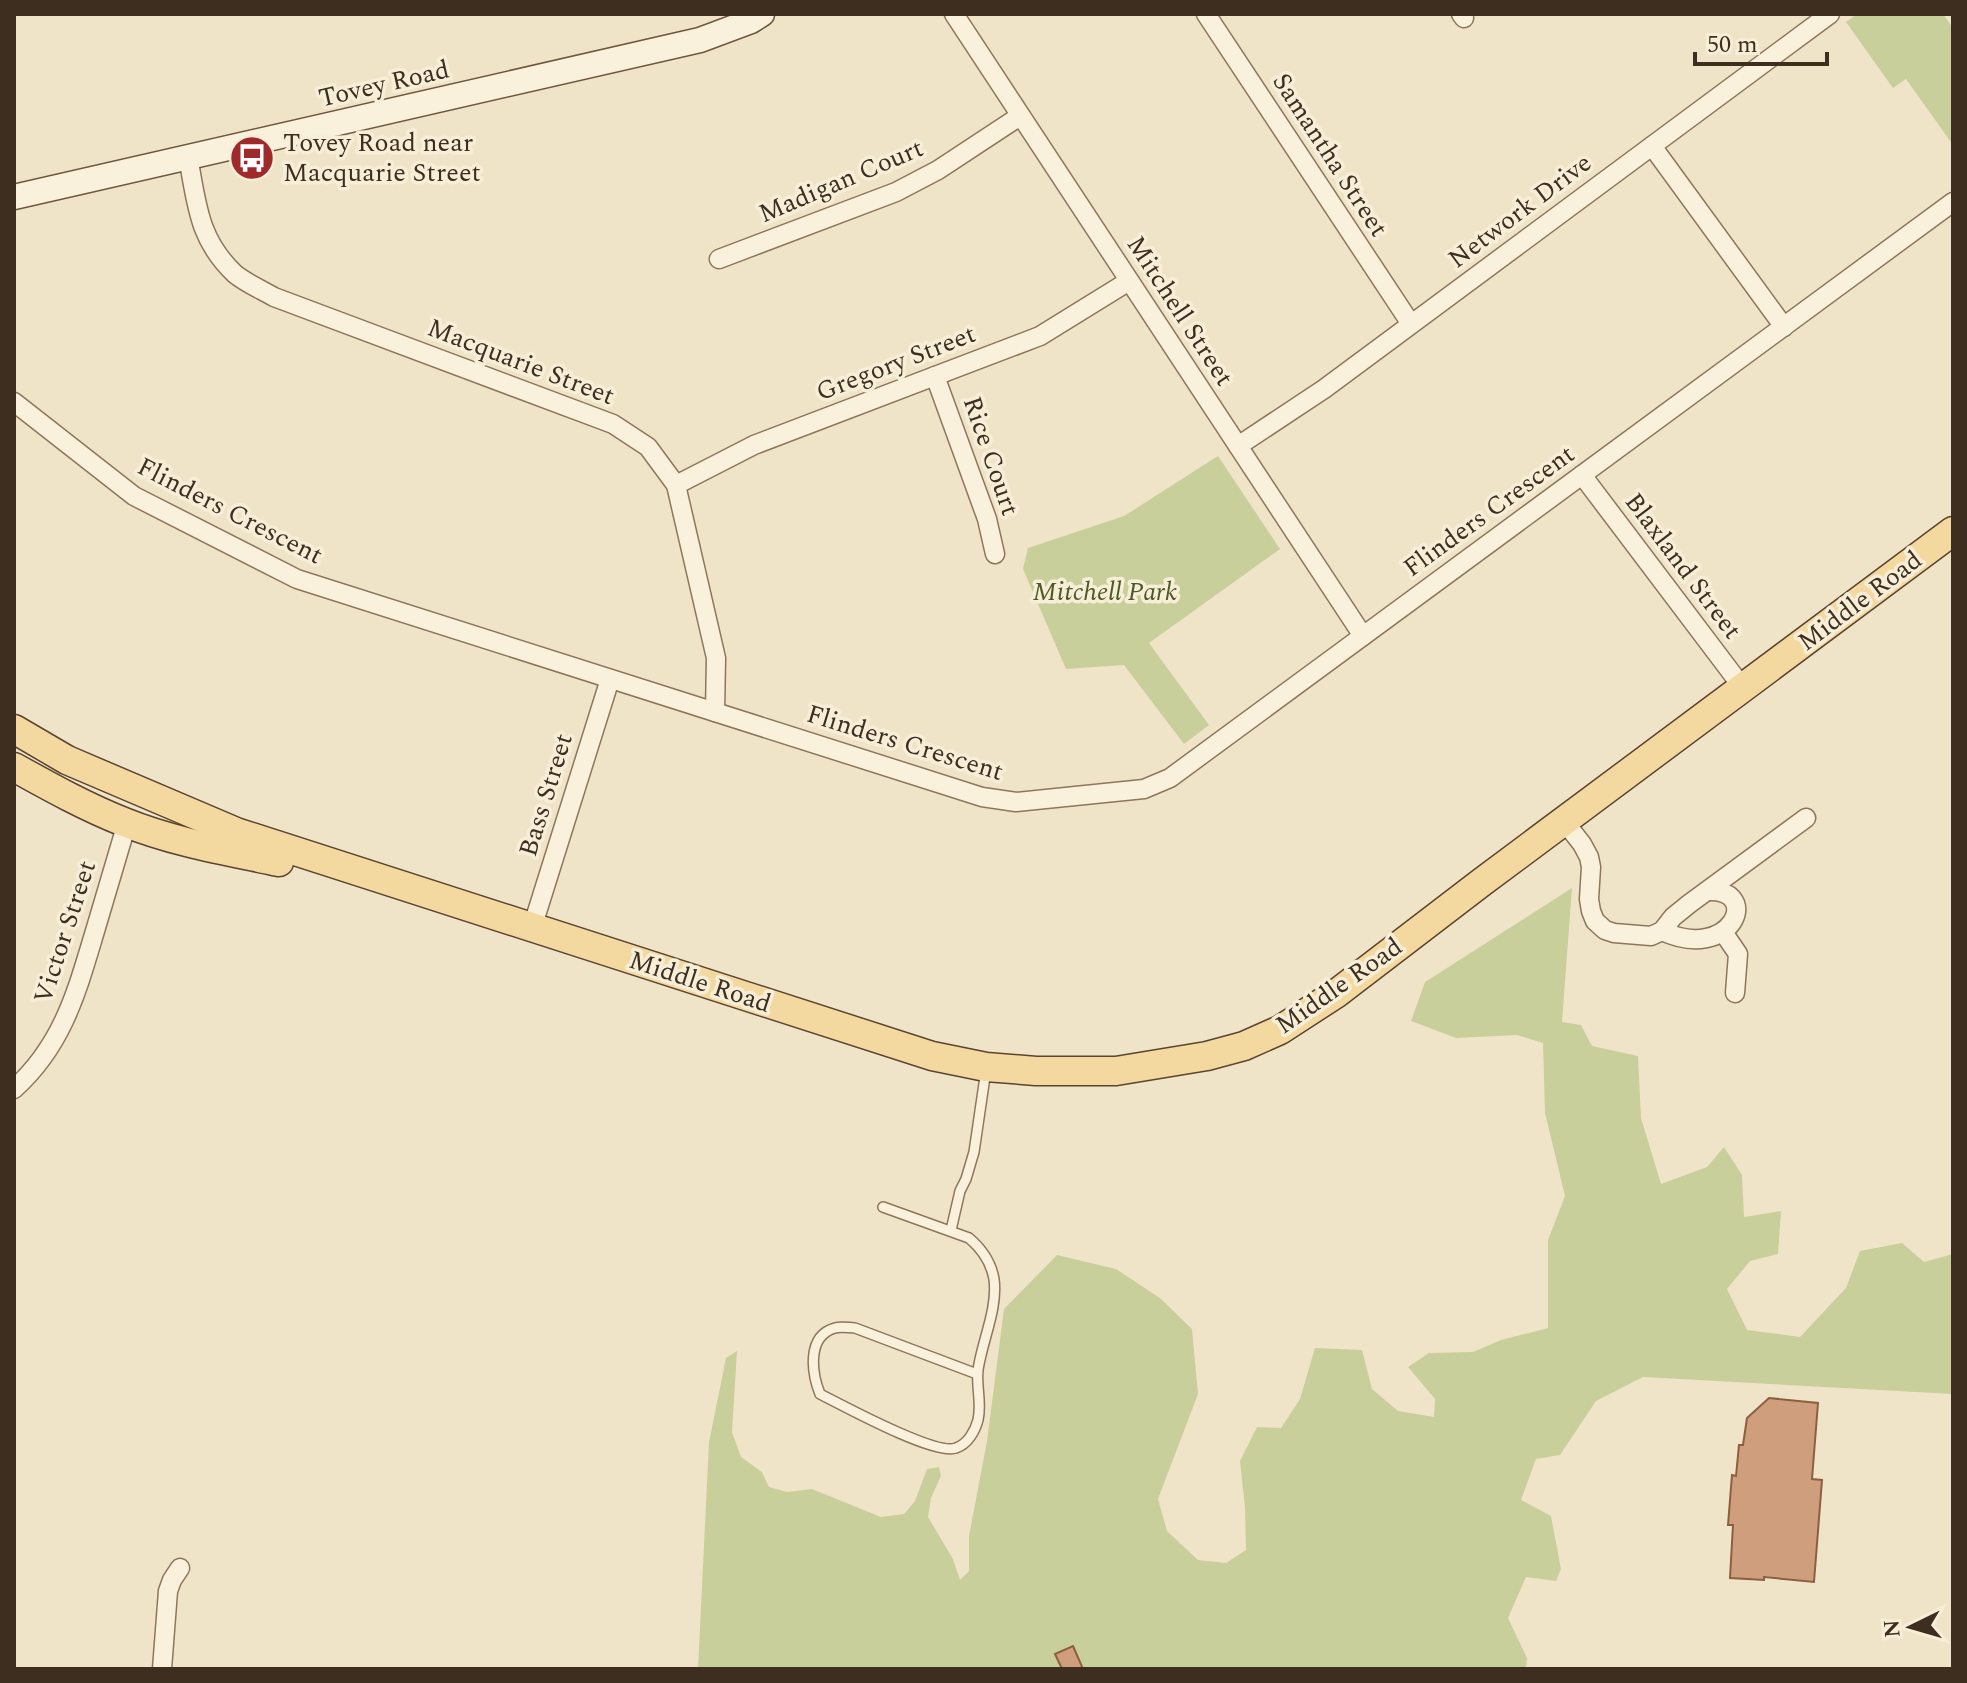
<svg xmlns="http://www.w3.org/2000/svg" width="1967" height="1683" font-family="Spectral,serif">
  <rect width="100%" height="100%" fill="#f0e4c8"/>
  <!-- green -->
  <g fill="#c9cf9b">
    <polygon points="1857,14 1943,14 1953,28 1953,46 1951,48 1953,51 1953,145 1906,79 1893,88 1846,22"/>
    <polygon points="1218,456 1280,549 1149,643 1209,725 1184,744 1124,665 1066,669 1023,569 1028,548 1124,516"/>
    <polygon points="1572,888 1562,1022 1581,1025 1592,1046 1638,1056 1641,1118 1661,1184 1707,1167 1724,1147 1742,1175 1744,1217 1781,1211 1778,1254 1750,1261 1727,1289 1747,1330 1800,1337 1846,1288 1860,1251 1902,1243 1924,1262 1953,1254 1953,1394 1643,1377 1596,1401 1560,1455 1536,1459 1521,1500 1551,1516 1561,1569 1556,1581 1526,1577 1508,1618 1527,1658 1526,1669 698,1669 709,1442 726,1358 737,1351 732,1432 741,1457 762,1472 769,1487 787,1492 812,1489 881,1517 904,1514 915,1501 927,1469 939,1467 941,1476 931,1498 928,1517 953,1559 960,1580 969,1571 969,1536 987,1441 1004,1309 1057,1255 1116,1269 1160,1298 1192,1329 1198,1394 1158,1499 1167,1531 1198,1560 1226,1563 1246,1550 1245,1508 1240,1461 1257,1427 1281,1428 1300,1399 1315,1348 1362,1350 1372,1389 1398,1411 1434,1417 1435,1399 1408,1367 1429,1353 1473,1352 1501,1340 1548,1328 1548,1240 1565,1196 1545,1113 1543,1043 1517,1035 1456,1038 1411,1021 1425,982"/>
  </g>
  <!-- building -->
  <g fill="#cf9f7d" stroke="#8d5f41" stroke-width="2">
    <polygon points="1769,1398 1818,1403 1812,1479 1822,1480 1814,1582 1764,1577 1764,1580 1730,1578 1733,1525 1728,1525 1732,1475 1736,1476 1739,1445 1743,1445 1747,1418"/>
    <polygon points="1073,1646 1083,1669 1062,1669 1055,1654"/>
  </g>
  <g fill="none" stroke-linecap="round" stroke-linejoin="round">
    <!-- lane casing -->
    <g stroke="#8d765c" stroke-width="12">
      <g id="lane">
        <path d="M883 1207 969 1238C982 1249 991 1262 994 1279 998 1309 982 1341 978 1370 976 1387 982 1403 978 1420 975 1431 968 1444 956 1448 935 1456 844 1406 820 1394 812 1374 806 1336 835 1328 841 1326 849 1328 855 1328L977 1374"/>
        <polyline points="951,1230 960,1191 966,1179 974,1152 986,1070"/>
      </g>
    </g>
    <!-- street casing -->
    <g stroke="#8d765c" stroke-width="21">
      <g id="street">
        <polyline points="954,14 1363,636"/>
        <polyline points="1206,14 1411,324"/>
        <polyline points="1461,14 1464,18"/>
        <polyline points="1652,146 1784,327"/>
        <path d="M188 157C197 204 198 239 235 274 246 283 262 290 274 297L613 424 648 447 676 485 716 658 715 712"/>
        <polyline points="719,259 896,192 938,170 1020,116"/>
        <polyline points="935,376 987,519 995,554"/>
        <polyline points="14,402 134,496 297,579 982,797 1016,802 1144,789 1170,778 1953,202"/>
        <polyline points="1238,446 1324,389 1830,14"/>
        <polyline points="1582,475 1743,688"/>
        <polyline points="676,485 754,445 1040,336 1129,281"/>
        <polyline points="1564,821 1582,844 1589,857 1591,867 1589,899 1591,911 1595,921 1605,930 1614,933 1651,936 1662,931 1673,917 1689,904 1806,818"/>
        <polyline points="532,928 610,679"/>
        <path d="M1662 931C1731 963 1763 890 1709 891"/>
        <polyline points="1723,932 1738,954 1735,993"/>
        <path d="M14 1089C63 1045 77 991 95 931 106 895 116 859 127 823"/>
        <polyline points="162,1669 168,1591 172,1580 180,1568"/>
      </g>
    </g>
    <!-- secondary casing -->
    <g stroke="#6f573f" stroke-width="27">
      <polyline id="secondary" points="14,197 700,40 751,21 762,14"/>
    </g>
    <!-- primary casing -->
    <g stroke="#5b4430" stroke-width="31">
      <g id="primary">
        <polyline points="14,729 67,760 236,832 932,1056 986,1067 1036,1071 1116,1071 1207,1056 1244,1046 1280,1030 1337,993 1482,882 1953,531"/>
        <path d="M14 767C50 787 86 807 124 822 173 842 227 851 279 862"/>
      </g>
    </g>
    <!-- lane -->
    <use href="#lane" stroke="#faf1dc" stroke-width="9"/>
    <!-- street -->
    <use href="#street" stroke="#faf1dc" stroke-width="18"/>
    <!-- secondary -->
    <use href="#secondary" stroke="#faf1dc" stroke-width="24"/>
    <!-- primary -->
    <use href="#primary" stroke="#f3d9a0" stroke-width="28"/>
  </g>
  <!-- icons -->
  <defs>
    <g id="bus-disc" transform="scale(2.3)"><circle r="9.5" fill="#9e2a2b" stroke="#f7eed8"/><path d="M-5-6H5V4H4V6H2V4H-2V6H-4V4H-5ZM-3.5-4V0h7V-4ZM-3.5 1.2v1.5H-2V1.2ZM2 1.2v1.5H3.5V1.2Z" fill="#fff"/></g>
  </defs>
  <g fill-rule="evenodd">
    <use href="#bus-disc" x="252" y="158"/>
  </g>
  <g text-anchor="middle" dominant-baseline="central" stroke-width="7" stroke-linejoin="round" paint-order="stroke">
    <!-- street labels -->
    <g font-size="26" fill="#3d2e20" stroke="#f7eed8">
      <text transform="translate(384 84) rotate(-13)">Tovey Road</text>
      <text transform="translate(1330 155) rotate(57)">Samantha Street</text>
      <text transform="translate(841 181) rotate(-23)">Madigan Court</text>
      <text transform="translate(1520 211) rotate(-37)">Network Drive</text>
      <text transform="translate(1180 311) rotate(57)">Mitchell Street</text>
      <text transform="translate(521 362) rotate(21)">Macquarie Street</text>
      <text transform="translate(896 363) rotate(-21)">Gregory Street</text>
      <text transform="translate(991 456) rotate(71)">Rice Court</text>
      <text transform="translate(230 511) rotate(27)">Flinders Crescent</text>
      <text transform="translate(1489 511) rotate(-36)">Flinders Crescent</text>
      <text transform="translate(1683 566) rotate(53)">Blaxland Street</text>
      <text transform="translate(1860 601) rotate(-37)">Middle Road</text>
      <text transform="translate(905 743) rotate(17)">Flinders Crescent</text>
      <text transform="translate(546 795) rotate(-73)">Bass Street</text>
      <text transform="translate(65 932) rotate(-72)">Victor Street</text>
      <text transform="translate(700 982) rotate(18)">Middle Road</text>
      <text transform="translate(1339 986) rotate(-35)">Middle Road</text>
    </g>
    <!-- poi labels -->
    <g font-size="26" fill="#3d2e20" stroke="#f7eed8" text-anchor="start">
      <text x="283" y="143">Tovey Road near<tspan x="283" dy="30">Macquarie Street</tspan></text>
    </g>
    <!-- park labels -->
    <g font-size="26" font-style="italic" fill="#4d5a26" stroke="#f7eed8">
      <text x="1105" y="592">Mitchell Park</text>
    </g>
  </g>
  <!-- border -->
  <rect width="1967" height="1683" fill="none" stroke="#3d2e20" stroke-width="32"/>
  <!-- north arrow -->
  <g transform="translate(1911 1627) rotate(265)" stroke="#f7eed8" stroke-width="6" paint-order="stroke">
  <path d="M0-6L14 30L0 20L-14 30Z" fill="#3d2e20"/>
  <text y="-12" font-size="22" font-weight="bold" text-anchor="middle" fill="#3d2e20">N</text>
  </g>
  <!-- scale -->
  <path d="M1695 52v12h132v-12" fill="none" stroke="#3d2e20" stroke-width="4"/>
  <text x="1707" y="52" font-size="24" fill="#3d2e20" stroke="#f7eed8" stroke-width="6" paint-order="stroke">50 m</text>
</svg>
